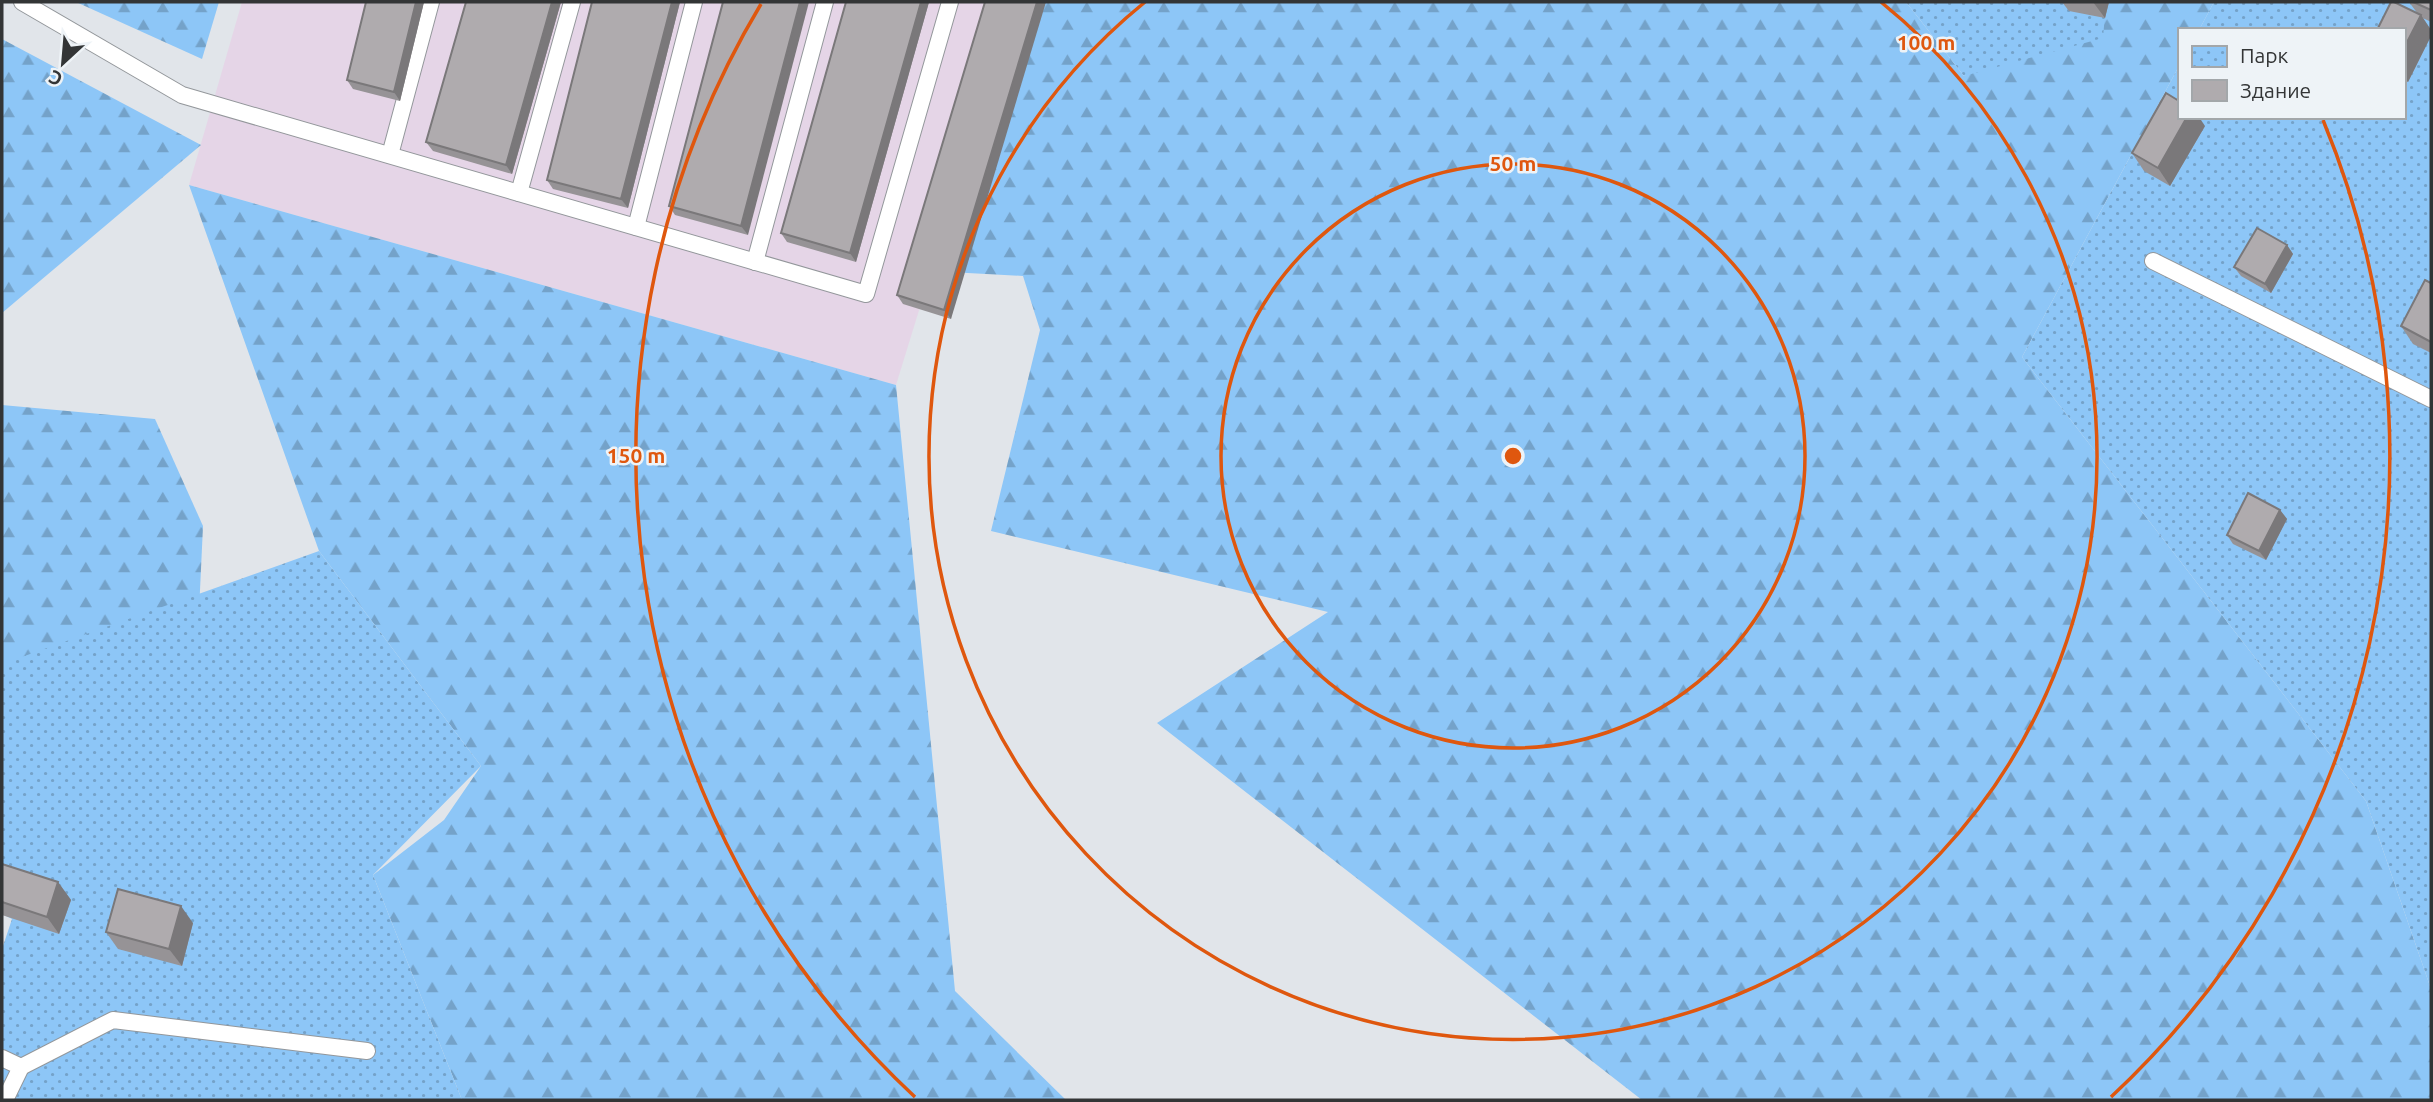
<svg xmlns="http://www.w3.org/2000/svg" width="2433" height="1102" font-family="Ubuntu,sans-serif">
  <defs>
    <pattern id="forest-firs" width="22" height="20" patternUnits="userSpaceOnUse" patternTransform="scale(1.75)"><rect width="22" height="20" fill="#8dc6f7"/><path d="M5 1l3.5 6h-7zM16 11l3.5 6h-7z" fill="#74a2c9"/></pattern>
    <pattern id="park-dots" width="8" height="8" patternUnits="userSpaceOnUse" patternTransform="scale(1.75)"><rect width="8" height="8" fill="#8dc6f7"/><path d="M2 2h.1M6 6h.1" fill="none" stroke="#74a2c9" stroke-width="1.8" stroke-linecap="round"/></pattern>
  </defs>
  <rect width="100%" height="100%" fill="#e1e5ea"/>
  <!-- industrial -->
  <polygon fill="#e5d5e7" points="242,2 1014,2 896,385 189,185"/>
  <!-- forest -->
  <g fill="url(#forest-firs)">
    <polygon points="76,2 219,2 202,59"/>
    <polygon points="1031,2 1906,2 1964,76 2106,2 2214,2 2199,30 2179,30 2179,66 2022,357 2366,801 2431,989 2431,1100 1642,1100 1157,723 1328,612 991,531 1040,330 1023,276 931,271"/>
    <polygon points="2,39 201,145 2,313"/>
    <polygon points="189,185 896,385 955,991 1066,1100 462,1100 373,875 444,820 481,766 319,551"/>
    <polygon points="2,405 155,419 203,526 197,654 2,670"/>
  </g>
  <!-- park -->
  <g fill="url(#park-dots)">
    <polygon points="1906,2 2106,2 2103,38 1964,76"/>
    <polygon points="2214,2 2431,2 2431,989 2366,801 2022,357 2179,66 2179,117 2403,117 2403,30 2199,30"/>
    <polygon points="319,551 481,766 373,875 462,1100 2,1100 2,949 12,919 2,914 2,664"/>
  </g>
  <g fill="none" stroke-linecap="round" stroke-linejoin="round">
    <!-- lane casing -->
    <g stroke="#93979b" stroke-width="18">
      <g id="lane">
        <polyline points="22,2 182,95 866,294 950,2"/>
        <polyline points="390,155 431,2"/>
        <polyline points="519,193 572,2"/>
        <polyline points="636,227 694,2"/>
        <polyline points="2153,261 2431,399"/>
        <polyline points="755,262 825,2"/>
        <polyline points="2,1058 21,1067 5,1100"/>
        <polyline points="21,1067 113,1020 367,1051"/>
      </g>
    </g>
    <!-- lane -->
    <use href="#lane" stroke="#fff" stroke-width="16"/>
  </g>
  <!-- wall -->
  <g fill="#969396">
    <polygon points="366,2 424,2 400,101 353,89 347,80"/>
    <polygon points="466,2 561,2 512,174 433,151 426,142"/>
    <polygon points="592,2 680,2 628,208 553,189 547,180"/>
    <polygon points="723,2 748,235 675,215 669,206"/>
    <polygon points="846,2 929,2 856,262 787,242 781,233"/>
    <polygon points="985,2 951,319 903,304 897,295"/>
    <polygon points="2062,2 2109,2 2105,18 2069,11"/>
    <polygon points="2409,2 2431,2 2431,22 2423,18 2431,30 2431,36 2408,82 2403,80 2403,30 2418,14"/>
    <polygon points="2205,126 2170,186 2144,171 2132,153"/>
    <polygon points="2287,245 2293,254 2271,293 2241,276 2234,267"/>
    <polygon points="2431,283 2431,353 2413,344 2401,326"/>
    <polygon points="2280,510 2287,519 2266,560 2233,544 2227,535"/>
    <polygon points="2,864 58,882 71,900 59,934 2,915"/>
    <polygon points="193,923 182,966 118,949 106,932"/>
  </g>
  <!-- shaded-wall -->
  <g fill="#7a787a">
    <polygon points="416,2 424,2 400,101 394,92"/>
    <polygon points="552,2 561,2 512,174 506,165"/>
    <polygon points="672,2 680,2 628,208 621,199"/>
    <polygon points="800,2 809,2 748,235 741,226"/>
    <polygon points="921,2 929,2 856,262 850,253"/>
    <polygon points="1037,2 1046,2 951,319 944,310"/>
    <polygon points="2093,2 2109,2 2105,18"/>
    <polygon points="2421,15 2431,30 2431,36 2408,82 2403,76 2403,50"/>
    <polygon points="2187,117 2199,117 2205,126 2170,186 2158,168"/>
    <polygon points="2287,245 2293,254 2271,293 2265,284"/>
    <polygon points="2280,510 2287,519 2266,560 2259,551"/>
    <polygon points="58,882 71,900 59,934 47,917"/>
    <polygon points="181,906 193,923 182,966 169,949"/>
  </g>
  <!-- building -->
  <g fill="#afabae" stroke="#7a787a" stroke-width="2">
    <polygon points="366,2 416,2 394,92 347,80"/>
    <polygon points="466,2 552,2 506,165 426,142"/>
    <polygon points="592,2 672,2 621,199 547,180"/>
    <polygon points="723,2 800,2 741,226 669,206"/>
    <polygon points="846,2 921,2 850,253 781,233"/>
    <polygon points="985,2 1037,2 944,310 897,295"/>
    <polygon points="2391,2 2394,2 2421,15 2403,50 2403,30 2377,30"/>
    <polygon points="2413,2 2431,2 2431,10"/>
    <polygon points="2166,93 2179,101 2179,117 2187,117 2158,168 2132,153"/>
    <polygon points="2257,228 2287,245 2265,284 2234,267"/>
    <polygon points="2425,280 2431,283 2431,342 2401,326"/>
    <polygon points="2248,493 2280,510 2259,551 2227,535"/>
    <polygon points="2,864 58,882 47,917 2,902"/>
    <polygon points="118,889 181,906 169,949 106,932"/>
  </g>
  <!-- distance rings -->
  <g fill="none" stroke="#df570e" stroke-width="3.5">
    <circle cx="1513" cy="456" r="292"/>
    <path d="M1881 2A584 584 0 1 1 1145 2"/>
    <path d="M915 1097A877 877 0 0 1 761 4M2323 120A877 877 0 0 1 2111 1097"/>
  </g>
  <circle cx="1513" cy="456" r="10" fill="#df570e" stroke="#eef3f7" stroke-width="3.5"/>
  <g font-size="21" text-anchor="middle" font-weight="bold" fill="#df570e" stroke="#eef3f7" stroke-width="5" stroke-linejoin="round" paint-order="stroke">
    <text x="1926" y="50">100 m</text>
    <text x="1513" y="171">50 m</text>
    <text x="636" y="463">150 m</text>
  </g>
  <!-- border -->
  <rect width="2433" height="1102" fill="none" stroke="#333536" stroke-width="7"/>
  <!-- legend -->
  <rect x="2178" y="28" width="228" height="91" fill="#eef3f7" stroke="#a3a7aa" stroke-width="2"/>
  <rect x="2192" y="46" width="35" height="21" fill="url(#park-dots)" stroke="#a3a7aa" stroke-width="2"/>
  <text x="2240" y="63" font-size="21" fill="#333536">Парк</text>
  <rect x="2192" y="80" width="35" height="21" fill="#afabae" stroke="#a3a7aa" stroke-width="2"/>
  <text x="2240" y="98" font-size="21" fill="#333536">Здание</text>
  <!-- north arrow -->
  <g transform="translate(63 63) rotate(206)" stroke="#eef3f7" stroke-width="5" paint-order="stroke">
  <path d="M0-5L12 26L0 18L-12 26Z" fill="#333536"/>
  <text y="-10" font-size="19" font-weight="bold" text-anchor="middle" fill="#333536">С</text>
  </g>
</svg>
